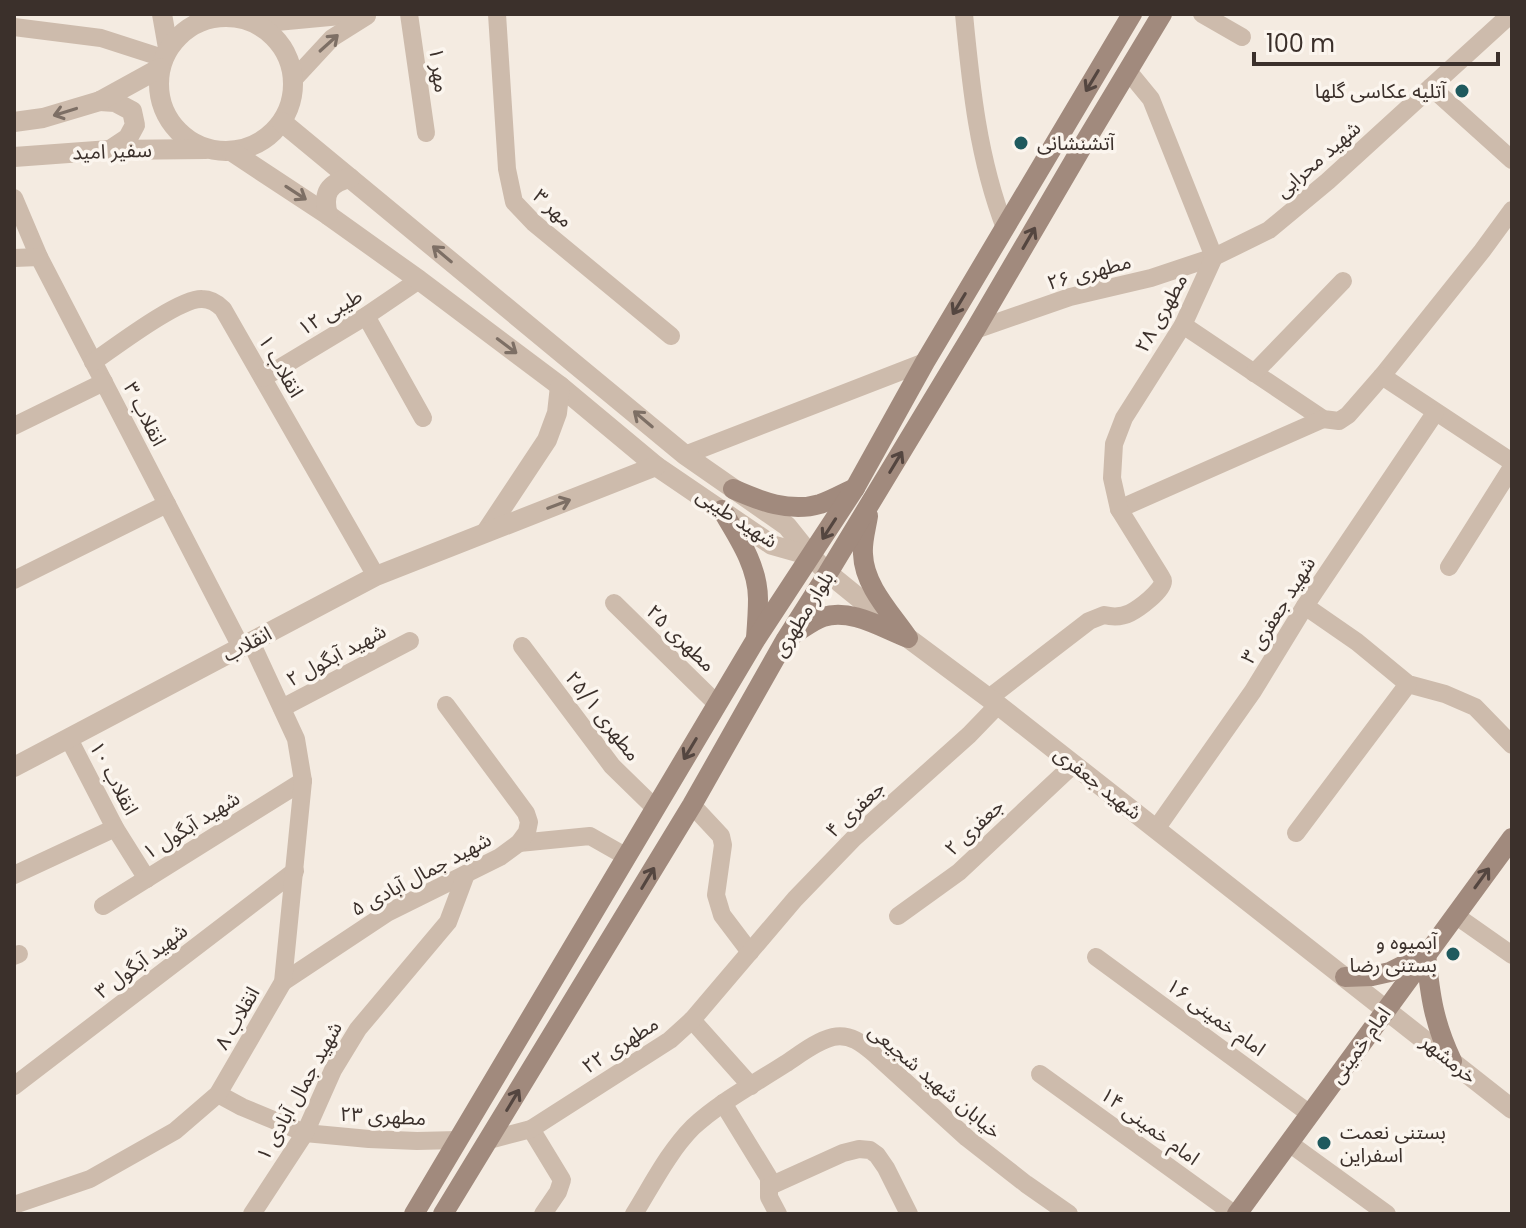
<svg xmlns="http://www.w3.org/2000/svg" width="1526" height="1228" font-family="Poppins,'Noto Sans Arabic',sans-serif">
  <rect width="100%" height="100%" fill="#f4ebe1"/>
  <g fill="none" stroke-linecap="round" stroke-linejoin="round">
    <!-- minor -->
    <g stroke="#cdbbac" stroke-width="18">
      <polyline points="409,14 426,133"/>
      <polyline points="497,14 507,169 514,202 534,223 671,336"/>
      <path d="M964 14C971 87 978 158 1005 228"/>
      <polyline points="1202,14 1242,37"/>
      <polyline points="242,18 266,23 362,14"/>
      <polyline points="14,27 101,38 163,58"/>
      <polyline points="294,79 332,38 367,16"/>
      <polyline points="1431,87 1512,160"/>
      <polyline points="14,198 39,257 241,647"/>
      <polyline points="14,258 39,257"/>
      <polyline points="366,316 423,418"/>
      <polyline points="1183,325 1323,419 1339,421 1348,415 1382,376 1482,251 1512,210"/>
      <polyline points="975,330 1070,297 1151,278 1214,257 1269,230 1328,181 1511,14"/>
      <path d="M93 362C115 347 179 298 202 299 211 299 217 303 223 309L376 576"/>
      <polyline points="1254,373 1343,281"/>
      <polyline points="1382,376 1512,462"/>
      <polyline points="263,378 366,316 419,280"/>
      <polyline points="14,426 104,382"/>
      <polyline points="685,455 925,362"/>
      <polyline points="1119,509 1323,419"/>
      <polyline points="1449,567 1512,467"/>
      <polyline points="14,580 167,504"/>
      <polyline points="614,603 717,704"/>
      <polyline points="1305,606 1357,642 1408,684 1445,694 1475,707 1512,745"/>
      <polyline points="522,646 612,766 655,808"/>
      <path d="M989 698 1089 621 1104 615C1112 617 1122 617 1130 613 1138 609 1163 591 1163 581 1163 579 1161 577 1160 575L1119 509 1112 478 1114 444 1124 418 1183 325 1214 257 1151 99 1128 71"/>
      <polyline points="282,708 410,641"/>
      <polyline points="69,739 115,828 147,879"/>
      <polyline points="692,805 721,836 723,845 716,895 722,915 750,952"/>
      <polyline points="1156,829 1253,691 1305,606 1435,413"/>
      <polyline points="1296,833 1408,684"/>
      <polyline points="519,843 590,836 627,857"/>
      <polyline points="14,875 115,828"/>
      <polyline points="103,906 303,781"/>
      <polyline points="1455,915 1512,955"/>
      <polyline points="898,916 959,872 1074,764"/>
      <polyline points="14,956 19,954"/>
      <polyline points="1096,957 1310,1114"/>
      <polyline points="283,982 387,913 500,857 519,843 527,832 529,822 526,813 446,705"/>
      <polyline points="692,1020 751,1086"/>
      <polyline points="1040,1074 1234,1214"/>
      <polyline points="14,1086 295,871"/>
      <polyline points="218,1094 242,1107 305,1133 369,1139 417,1141 458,1140"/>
      <polyline points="723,1103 769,1178 769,1197 778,1214"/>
      <polyline points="531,1129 562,1180 558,1192 543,1214"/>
      <polyline points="489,1140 531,1129 670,1040 692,1020 795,899 854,838 969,735 998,705"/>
      <polyline points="1289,1143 1387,1214"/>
      <polyline points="770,1186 843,1153 859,1149 870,1150 877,1155 886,1168 909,1214"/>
      <polyline points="14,1205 90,1179 175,1131 218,1094 283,982 303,781 296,739 251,642"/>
      <polyline points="252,1214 305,1133 333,1070 358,1029 448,922 466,874"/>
      <path d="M634 1214C652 1185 669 1151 693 1127 720 1102 754 1084 785 1064 799 1055 816 1041 833 1037 851 1033 864 1045 877 1056L967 1138 1026 1184 1069 1214"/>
    </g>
    <!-- tertiary -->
    <g stroke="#cdbbac" stroke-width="20">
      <polyline points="162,14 168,48"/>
      <circle cx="226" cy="84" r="67"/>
      <polyline points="100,101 115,102 132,111 135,125 128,138 110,150"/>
      <polyline points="14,122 43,118 100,101 160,68"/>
      <polyline points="282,122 685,455 787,526 811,556 828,573 908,638 998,705 1512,1109"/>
      <polyline points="231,151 328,215 419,280 560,386 656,466 772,545 811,556"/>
      <polyline points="14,157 110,150 206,149"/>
      <path d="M328 215C322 193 329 183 350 178"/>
      <polyline points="486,532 547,440 557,413 560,386"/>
      <polyline points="14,767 376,576 656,466"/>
    </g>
    <!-- secondary -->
    <g stroke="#a18a7d" stroke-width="20">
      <path d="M733 489C760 501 790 513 820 504 832 500 844 493 855 488"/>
      <path d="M722 510C738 537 758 566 758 599 758 612 757 625 756 638"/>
      <path d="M789 637C800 631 811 621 823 617 851 608 882 628 908 638 891 613 864 586 863 554 862 541 866 529 868 516"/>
      <path d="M1345 977 1372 976 1390 972 1426 954C1430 996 1434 1023 1452 1061"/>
      <polyline points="414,1214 756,639 855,488 925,362 1132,14"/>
      <polyline points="443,1214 692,805 786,639 828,573 975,330 1085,142 1162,14"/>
      <polyline points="1237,1214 1512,838"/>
    </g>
  </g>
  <!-- one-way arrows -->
  <defs><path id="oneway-shaft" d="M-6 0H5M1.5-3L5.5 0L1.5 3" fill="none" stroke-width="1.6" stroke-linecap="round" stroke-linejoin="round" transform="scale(2)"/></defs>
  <g stroke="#7d6f65">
    <use href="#oneway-shaft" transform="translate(329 43) rotate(-42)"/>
    <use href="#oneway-shaft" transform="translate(65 112) rotate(163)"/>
    <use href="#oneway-shaft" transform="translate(296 193) rotate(33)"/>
    <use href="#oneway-shaft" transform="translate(442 254) rotate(-140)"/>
    <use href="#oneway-shaft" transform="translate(507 346) rotate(37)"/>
    <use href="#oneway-shaft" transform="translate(643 419) rotate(-140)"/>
    <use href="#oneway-shaft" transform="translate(559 504) rotate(-21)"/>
  </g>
  <g stroke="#544640">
    <use href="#oneway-shaft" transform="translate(1092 81) rotate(121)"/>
    <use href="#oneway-shaft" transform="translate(1029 238) rotate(-60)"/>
    <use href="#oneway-shaft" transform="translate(959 304) rotate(121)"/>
    <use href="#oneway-shaft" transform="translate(896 462) rotate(-59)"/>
    <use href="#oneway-shaft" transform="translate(829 529) rotate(123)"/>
    <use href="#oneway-shaft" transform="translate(690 749) rotate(121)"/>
    <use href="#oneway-shaft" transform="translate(648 878) rotate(-59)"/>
    <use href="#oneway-shaft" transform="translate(1482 878) rotate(-54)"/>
    <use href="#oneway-shaft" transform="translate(513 1100) rotate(-59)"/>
  </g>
  <!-- markers -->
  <g fill="#1f5a5e" stroke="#fbf5ee" stroke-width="3">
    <circle cx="1462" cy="91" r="8"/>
    <circle cx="1021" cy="143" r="8"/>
    <circle cx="1453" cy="954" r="8"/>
    <circle cx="1324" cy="1143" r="8"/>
  </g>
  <g text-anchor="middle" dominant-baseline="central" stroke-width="7" stroke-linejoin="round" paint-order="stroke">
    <!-- street labels -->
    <g font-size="20" fill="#3b302b" stroke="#fbf5ee">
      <text transform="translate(439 70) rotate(82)">مهر ۱</text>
      <text transform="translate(112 151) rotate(-2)">سفیر امید</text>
      <text transform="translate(1318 159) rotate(-41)">شهید محرابی</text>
      <text transform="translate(553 208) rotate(43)">مهر ۳</text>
      <text transform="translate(1089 272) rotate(-15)">مطهری ۲۶</text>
      <text transform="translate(330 312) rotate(-31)">طیبی ۱۲</text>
      <text transform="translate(1161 313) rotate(-61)">مطهری ۲۸</text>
      <text transform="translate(281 366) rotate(60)">انقلاب ۱</text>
      <text transform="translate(145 414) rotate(63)">انقلاب ۳</text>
      <text transform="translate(737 518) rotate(33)">شهید طیبی</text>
      <text transform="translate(1278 610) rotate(-58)">شهید جعفری ۳</text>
      <text transform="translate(803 614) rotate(-58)">بلوار مطهری</text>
      <text transform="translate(681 638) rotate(44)">مطهری ۲۵</text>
      <text transform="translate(247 644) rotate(-28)">انقلاب</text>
      <text transform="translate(336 655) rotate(-28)">شهید آبگول ۲</text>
      <text transform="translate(603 716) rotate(52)">مطهری ۲۵/۱</text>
      <text transform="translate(114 778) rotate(62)">انقلاب ۱۰</text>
      <text transform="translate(1098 783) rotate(38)">شهید جعفری</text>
      <text transform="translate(855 809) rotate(-43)">جعفری ۴</text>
      <text transform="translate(191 825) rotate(-32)">شهید آبگول ۱</text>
      <text transform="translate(974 827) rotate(-43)">جعفری ۲</text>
      <text transform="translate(421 874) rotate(-28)">شهید جمال آبادی ۵</text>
      <text transform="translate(141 961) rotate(-37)">شهید آبگول ۳</text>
      <text transform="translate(1216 1017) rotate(36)">امام خمینی ۱۶</text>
      <text transform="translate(237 1018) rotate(-60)">انقلاب ۸</text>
      <text transform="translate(620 1045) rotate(-33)">مطهری ۲۲</text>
      <text transform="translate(1360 1045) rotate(-54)">امام خمینی</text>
      <text transform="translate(1449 1059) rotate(39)">خرمشهر</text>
      <text transform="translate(935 1081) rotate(40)">خیابان شهید شجیعی</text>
      <text transform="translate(299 1091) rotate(-61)">شهید جمال آبادی ۱</text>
      <text transform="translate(383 1116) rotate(3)">مطهری ۲۳</text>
      <text transform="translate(1150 1126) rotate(36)">امام خمینی ۱۴</text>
    </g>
    <!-- poi labels -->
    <g font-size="20" fill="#3b302b" stroke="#fbf5ee" text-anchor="end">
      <text x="1446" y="91">آتلیه عکاسی گلها</text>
      <text x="1037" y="143" text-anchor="start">آتشنشانی</text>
      <text x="1437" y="942">آبمیوه و<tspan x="1437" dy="23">بستنی رضا</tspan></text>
      <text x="1340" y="1132" text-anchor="start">بستنی نعمت<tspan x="1340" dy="23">اسفراین</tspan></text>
    </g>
  </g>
  <!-- border -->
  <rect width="1526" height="1228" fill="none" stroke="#3b302b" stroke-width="32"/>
  <!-- scale -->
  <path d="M1254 52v12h244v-12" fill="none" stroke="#3b302b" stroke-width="4"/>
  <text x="1266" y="52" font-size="24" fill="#3b302b" stroke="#fbf5ee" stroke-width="6" paint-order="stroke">100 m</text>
</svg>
